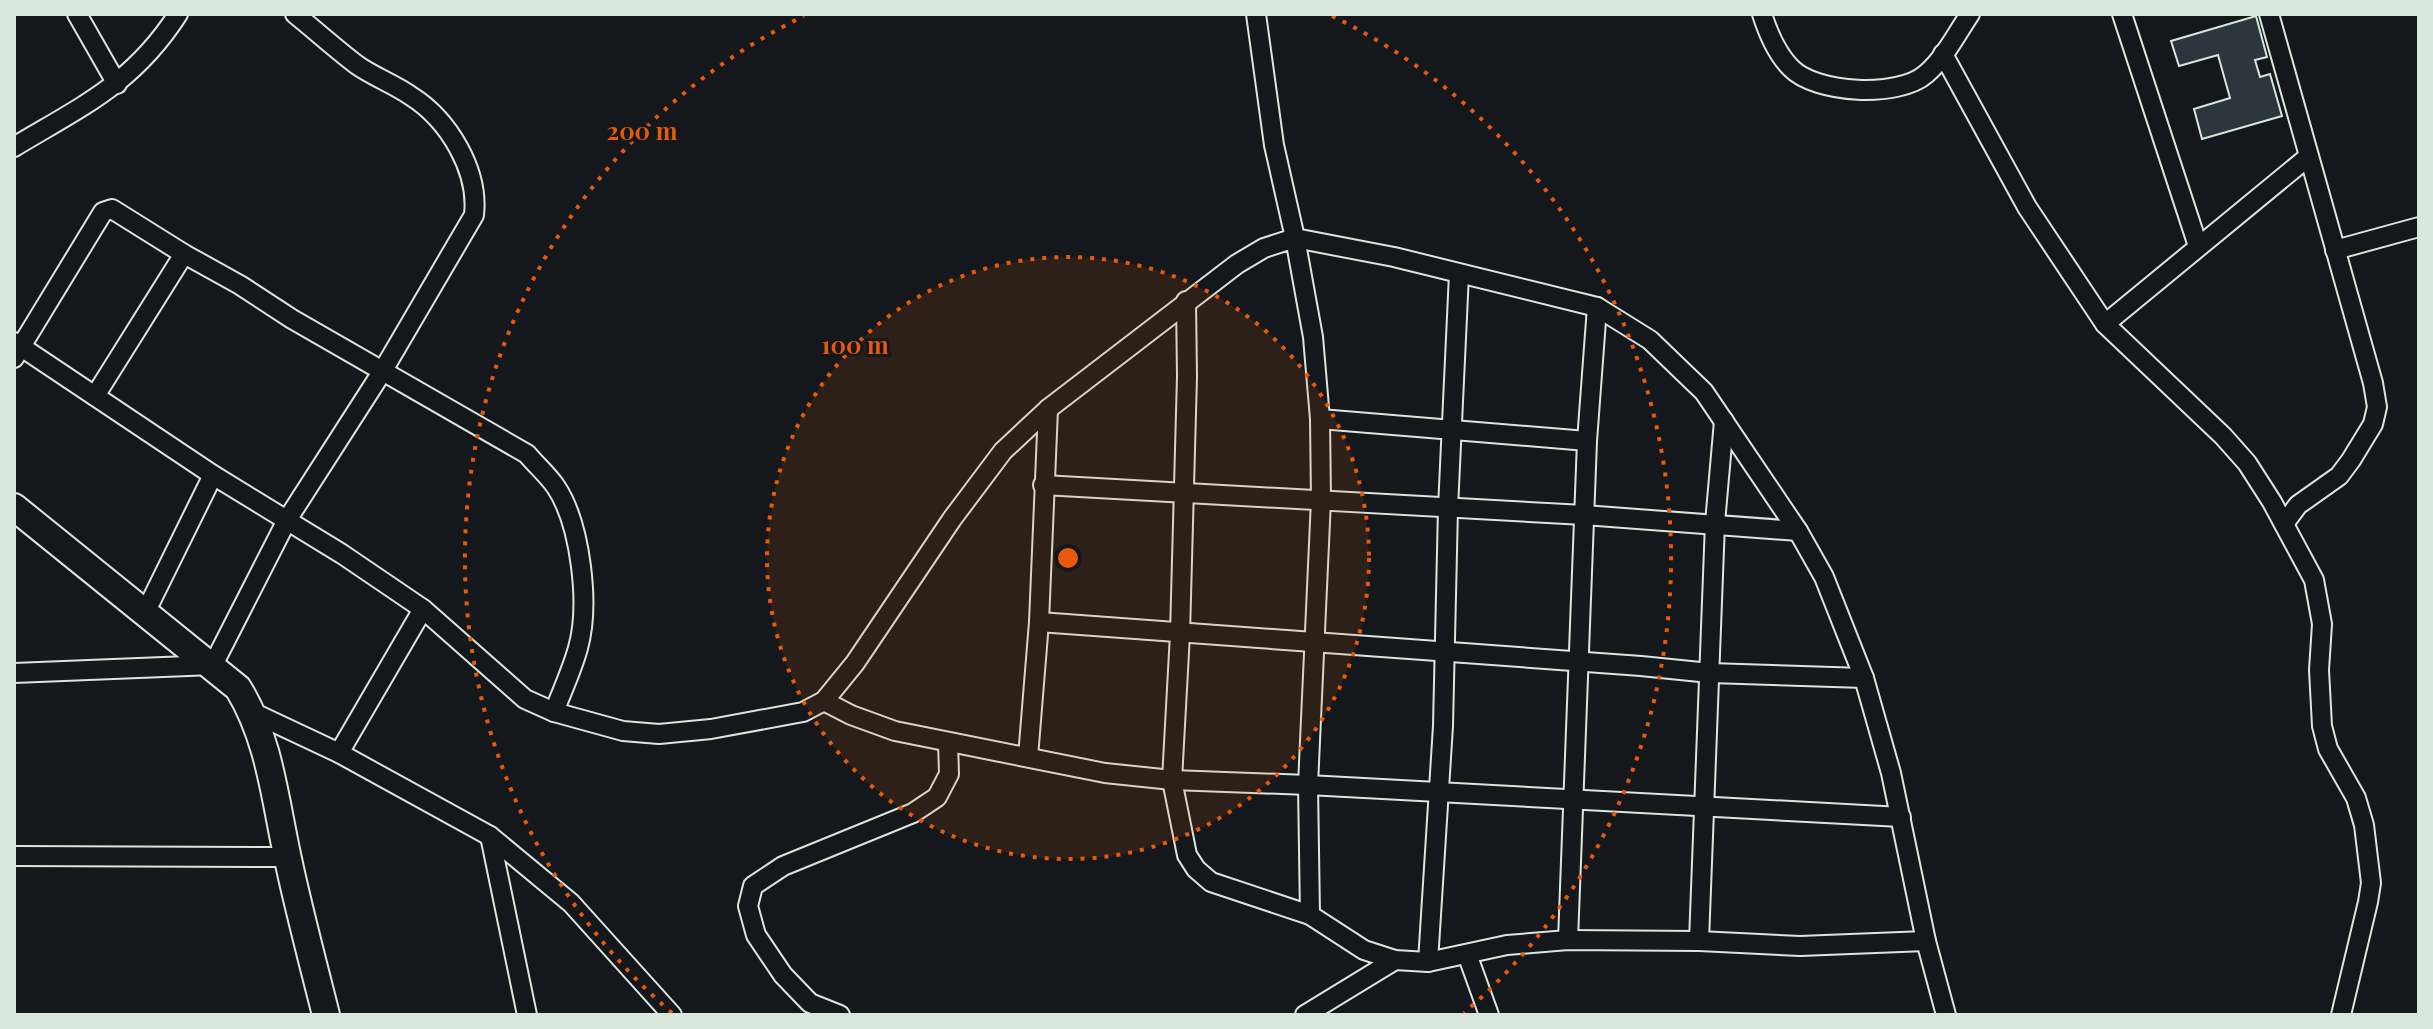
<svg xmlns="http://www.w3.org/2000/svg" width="2433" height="1029" font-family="'Playfair Display',serif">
  <rect width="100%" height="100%" fill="#14181c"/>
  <!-- building -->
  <polygon fill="#2c363c" stroke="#d8e6dc" stroke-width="2" points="2256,16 2267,57 2255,60 2260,77 2270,74 2282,116 2202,139 2194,109 2230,98 2218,55 2179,66 2171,41"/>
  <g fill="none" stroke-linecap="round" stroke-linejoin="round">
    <!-- street casing -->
    <g stroke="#d8e6dc" stroke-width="22">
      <g id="street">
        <polyline points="77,14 117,84"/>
        <polyline points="1256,14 1274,145 1295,238 1394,257 1597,307 1650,340 1704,392 1798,531 1824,577 1864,678 1891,773 1926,941 1946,1015"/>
        <path d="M1762 14C1768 33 1777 54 1791 68 1816 94 1899 98 1926 74 1944 59 1957 33 1970 14"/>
        <polyline points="2122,14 2198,246"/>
        <polyline points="2269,14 2373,383 2377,407 2373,424 2351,460 2339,476 2298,505 2284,524"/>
        <polyline points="1943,54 2027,207 2105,324 2223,436 2247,463 2272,502 2314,580 2322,624 2319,670 2322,726 2328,749 2356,798 2364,825 2371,883 2368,902 2341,1015"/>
        <path d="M14 147C82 106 133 84 178 14"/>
        <polyline points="2335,250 2419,227"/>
        <polyline points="1186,301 1187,376 1180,634 1172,780 1187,855 1196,869 1211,882 1310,915 1364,950 1395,960 1428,962 1507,945 1568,940 1699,941 1800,946 1926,941"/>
        <polyline points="2105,324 2308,157"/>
        <polyline points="14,342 213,475 342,554 423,609 339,753"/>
        <path d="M14 358 103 212 112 209 184 254 240 285 292 319 527 454C536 465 548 475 556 487 581 525 590 605 578 648 572 670 562 691 554 712"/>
        <polyline points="95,396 184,254"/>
        <polyline points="1320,419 1587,441"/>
        <polyline points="1043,485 1584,515 1798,531"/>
        <polyline points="423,609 525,699 554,712 623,731 659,734 711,729 803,712 824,701 855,663 952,519 1003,451 1048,409 1237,264 1264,248 1295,238 1313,337 1320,419 1321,500 1308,785 1310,915"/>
        <polyline points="145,613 213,475"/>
        <polyline points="1039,622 1641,666 1710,673 1864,678"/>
        <path d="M14 673 213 665 287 520 382 372 474 215C479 171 449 120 411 96 394 84 374 77 357 65 336 49 316 31 295 14"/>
        <polyline points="824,701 851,715 895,731 1105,773 1172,780 1308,785 1901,817"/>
        <polyline points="254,713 339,753 490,836 571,903 672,1015"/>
        <polyline points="1028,757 1039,622 1048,409"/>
        <polyline points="490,836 527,1015"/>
        <polyline points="14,856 287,857"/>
        <polyline points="1568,940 1587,441 1597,307"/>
        <polyline points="1699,941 1715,523 1724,421"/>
        <polyline points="1467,954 1489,1015"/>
        <polyline points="1428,962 1443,726 1448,508 1459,274"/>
        <polyline points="840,1015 810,1003 783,975 756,935 748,906 753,886 783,866 913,813 937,797 949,774 948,742"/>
        <polyline points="1305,1015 1395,960"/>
      </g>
    </g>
    <!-- secondary casing -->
    <g stroke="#d8e6dc" stroke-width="30">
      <path id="secondary" d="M14 507 238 688C270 740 275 800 288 859 299 911 313 963 326 1015"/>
    </g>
    <!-- street -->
    <use href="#street" stroke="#14181c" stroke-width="18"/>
    <!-- secondary -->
    <use href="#secondary" stroke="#14181c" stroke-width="26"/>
  </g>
  <!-- distance rings -->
  <circle cx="1068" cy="558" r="301" fill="#e8590c" fill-opacity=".12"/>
  <g fill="none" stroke="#e8590c" stroke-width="4" stroke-dasharray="4 8">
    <circle cx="1068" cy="558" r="301"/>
    <path d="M672 1013A603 603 0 0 1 804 16M1332 16A603 603 0 0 1 1464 1013"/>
  </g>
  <circle cx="1068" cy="558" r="12" fill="#e8590c" stroke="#14181c" stroke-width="4"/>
  <g font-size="24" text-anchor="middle" font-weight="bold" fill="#e8590c" stroke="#14181c" stroke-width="6" stroke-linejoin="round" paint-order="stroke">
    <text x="642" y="140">200 m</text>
    <text x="855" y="354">100 m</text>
  </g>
  <!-- border -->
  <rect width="2433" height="1029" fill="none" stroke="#d8e6dc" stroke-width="32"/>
</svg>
